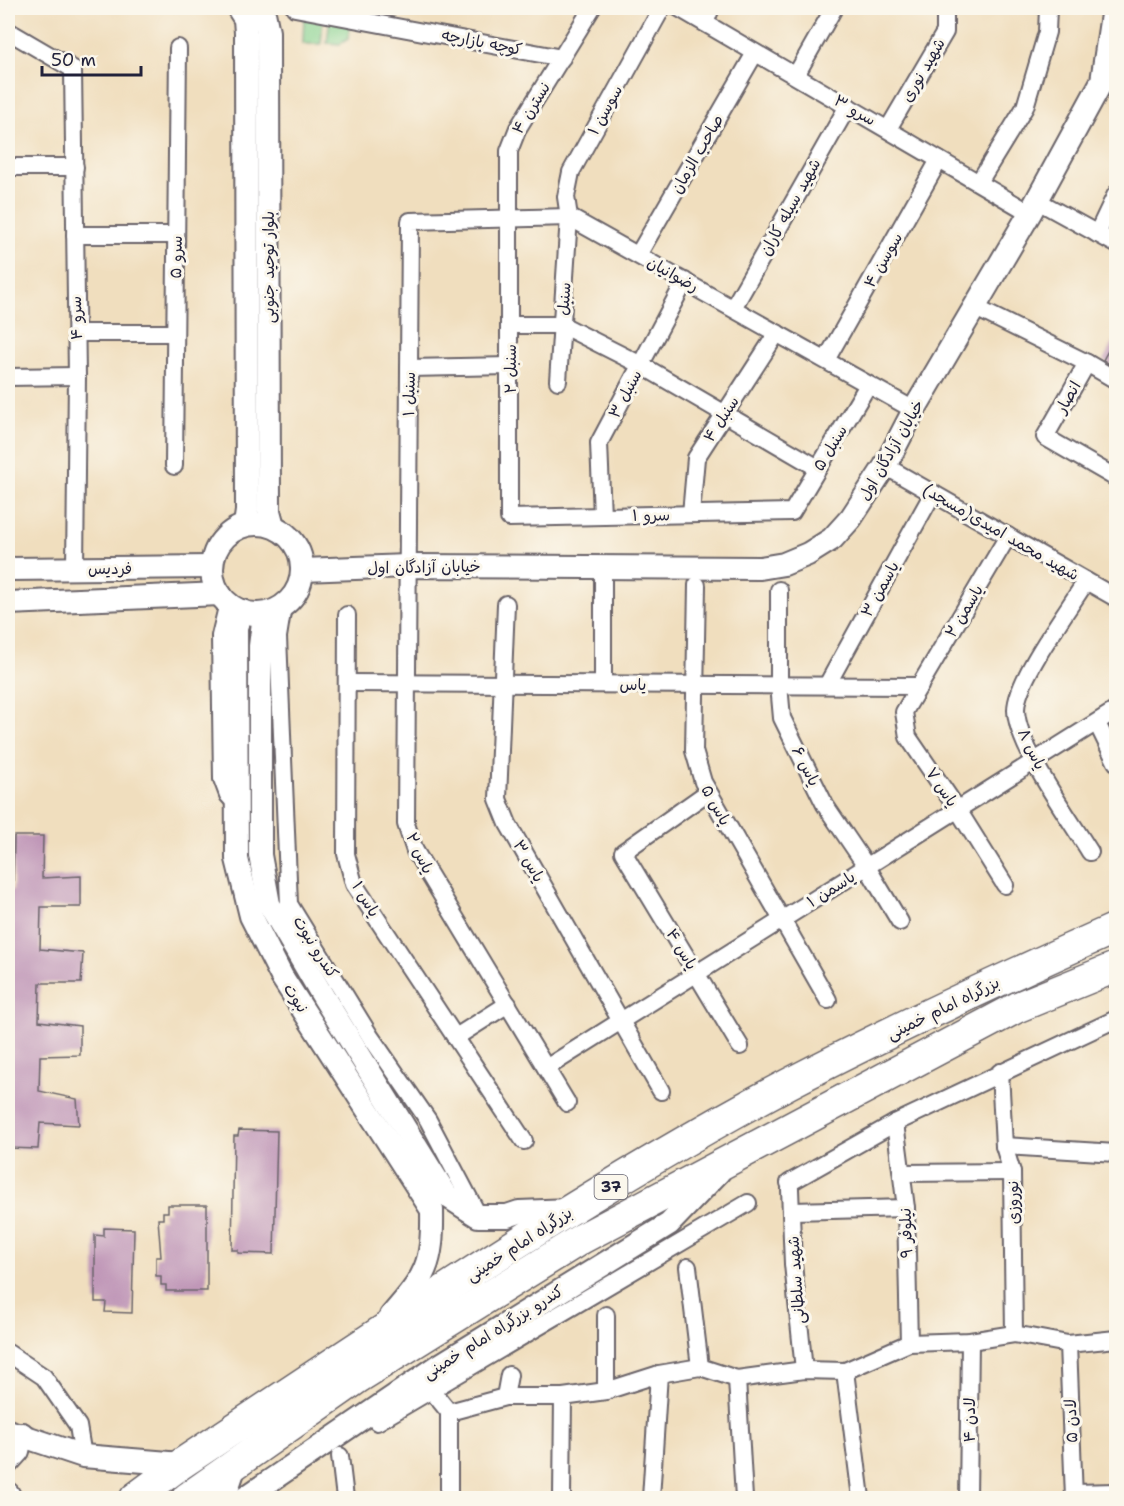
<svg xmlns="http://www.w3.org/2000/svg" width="1124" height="1506" font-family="'Shantell Sans','Playpen Sans Arabic',sans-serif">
  <rect width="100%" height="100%" fill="#fbf7ec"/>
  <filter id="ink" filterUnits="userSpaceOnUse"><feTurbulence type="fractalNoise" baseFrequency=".0167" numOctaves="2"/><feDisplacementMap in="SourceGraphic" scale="12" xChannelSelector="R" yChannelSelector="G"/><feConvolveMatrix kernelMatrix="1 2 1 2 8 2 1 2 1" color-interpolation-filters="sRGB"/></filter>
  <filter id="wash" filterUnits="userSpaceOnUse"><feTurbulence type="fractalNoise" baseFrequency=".008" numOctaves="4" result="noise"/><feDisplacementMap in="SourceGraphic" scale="24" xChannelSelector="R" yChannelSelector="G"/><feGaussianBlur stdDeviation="1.35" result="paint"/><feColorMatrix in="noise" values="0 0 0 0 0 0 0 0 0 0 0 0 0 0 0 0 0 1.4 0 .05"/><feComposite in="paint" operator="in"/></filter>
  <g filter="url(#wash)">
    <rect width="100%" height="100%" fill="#f0debe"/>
    <!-- green -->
    <g fill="#86d28f" stroke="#547a65" stroke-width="1.5">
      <polygon points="304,15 323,18 321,44 303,44"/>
      <polygon points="330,18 350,22 348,39 340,44 327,43"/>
    </g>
    <g id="blocks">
      <!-- building -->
      <g fill="#c097b8">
        <polygon points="1116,336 1116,368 1103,360"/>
        <polygon points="14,836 43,836 42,878 81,876 81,907 41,907 40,949 83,953 81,983 40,983 39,1021 80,1026 80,1055 40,1056 39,1091 77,1099 79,1125 40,1123 38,1149 8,1148 8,890 13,890"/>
        <polygon points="239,1130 277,1131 274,1254 238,1253 238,1250 232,1250 234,1136 238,1136"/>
        <polygon points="168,1205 207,1205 207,1291 166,1291 166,1285 161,1285 161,1276 156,1276 156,1257 161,1257 158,1219 163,1219 163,1212 168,1212"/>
        <polygon points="104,1228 134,1229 132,1313 105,1312 106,1302 95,1302 95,1235 104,1236"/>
      </g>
    </g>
  </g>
  <g filter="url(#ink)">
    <use href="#blocks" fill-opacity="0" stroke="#6a6469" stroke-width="1.5"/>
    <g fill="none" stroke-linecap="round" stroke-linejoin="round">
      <!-- street casing -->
      <g stroke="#6a6469" stroke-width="20">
        <g id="street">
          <polyline points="295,8 562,58"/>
          <polyline points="592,8 518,128 509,151 509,518 792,512 868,385"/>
          <polyline points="679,8 1030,213"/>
          <polyline points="705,23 711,8"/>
          <polyline points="8,31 73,69 77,376 75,568"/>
          <polyline points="796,75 834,8"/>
          <polyline points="888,129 945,32 945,8"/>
          <polyline points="8,167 75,167"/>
          <polyline points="979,182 1025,107 1047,32 1048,8"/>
          <polyline points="1036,200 1116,244"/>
          <polyline points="1097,234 1116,194"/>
          <polyline points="75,235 176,235"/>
          <polyline points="638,255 755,53"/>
          <polyline points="974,307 1087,363 1045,437 1116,478"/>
          <polyline points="733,308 848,106"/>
          <polyline points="510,325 562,325 641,365 818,468"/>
          <polyline points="76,333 175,333"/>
          <polyline points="826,360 939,160"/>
          <polyline points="1087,363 1116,380"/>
          <polyline points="409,368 510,366"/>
          <polyline points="8,377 77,376"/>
          <polyline points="558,381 569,217 566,197 571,172 662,8"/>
          <polyline points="174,466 178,48"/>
          <polyline points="885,466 1116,598"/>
          <polyline points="691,514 696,458 777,333"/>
          <polyline points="602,516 599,443 685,281"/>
          <path d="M1086 581C1069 609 1016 679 1016 710 1017 747 1070 819 1090 852"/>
          <polyline points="697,585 694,751 703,782 828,1000"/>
          <polyline points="779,590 779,685 782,718 825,805 867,867 900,922"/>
          <polyline points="228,603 220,636 222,779 228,795 237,805"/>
          <polyline points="506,604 498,799 508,824 661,1091"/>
          <polyline points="283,606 278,637 289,904 370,1036 428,1120 478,1215"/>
          <polyline points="347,615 346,854 354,884 524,1141"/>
          <polyline points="347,683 920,686"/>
          <polyline points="603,684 603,567"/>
          <polyline points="827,685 933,493"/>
          <polyline points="1097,723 1116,762"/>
          <polyline points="708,792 623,852 740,1046"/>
          <polyline points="1005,885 958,810 908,737 904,712 1008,536"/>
          <polyline points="456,1037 508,1004"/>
          <polyline points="546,1068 1116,710"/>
          <polyline points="1000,1072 1004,1146 1012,1172 1014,1334"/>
          <polyline points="567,1103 415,851 406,824 410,221 569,217 914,410"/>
          <polyline points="895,1123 906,1208 909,1343"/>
          <polyline points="1004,1146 1116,1153"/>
          <polyline points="902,1173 1012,1172"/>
          <polyline points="789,1183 895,1123 1116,1019"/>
          <polyline points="790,1189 793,1264 804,1370"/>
          <polyline points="793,1211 906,1208"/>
          <polyline points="688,1267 700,1367"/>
          <polyline points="606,1315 606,1391"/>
          <polyline points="1068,1344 1074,1498"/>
          <polyline points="8,1353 44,1377 78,1426 83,1456"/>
          <polyline points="845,1371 861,1498"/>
          <polyline points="737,1379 744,1498"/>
          <polyline points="432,1391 449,1412 449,1498"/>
          <polyline points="505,1397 509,1375"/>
          <polyline points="449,1412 505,1397 563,1397 606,1391 659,1374 700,1367 737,1379 804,1370 845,1371 909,1343 970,1341 1014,1334 1068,1344 1116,1339"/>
          <polyline points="377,1422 748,1203"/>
          <polyline points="340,1456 345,1498"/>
          <polyline points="1074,1493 1116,1492"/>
          <polyline points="562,1498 563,1397"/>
          <polyline points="651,1498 659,1374"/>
          <polyline points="968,1498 970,1341"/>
        </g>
      </g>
      <!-- secondary casing -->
      <g stroke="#6a6469" stroke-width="26">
        <g id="secondary">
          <polyline points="238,8 245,19 246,33 247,511 245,525"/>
          <polyline points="263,8 268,32 269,511 273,526"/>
          <circle cx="257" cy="569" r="45"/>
          <polyline points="8,569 212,567"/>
          <polyline points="303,570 407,566 760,568 784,564 808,554 832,539 851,518 885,466 914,410 1030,213 1102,81 1113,8"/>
          <polyline points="8,603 220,594"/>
          <path d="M242 611 236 627 237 859 251 916 282 977 432 1210C433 1265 426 1276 391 1316"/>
          <polyline points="264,614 260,646 260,855 269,904 324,998 447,1196 478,1216 507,1216 519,1212 570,1210"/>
          <polyline points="8,1431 83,1456 181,1464"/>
          <polyline points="8,1462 18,1451 22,1434"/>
          <polyline points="8,1494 10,1498"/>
          <polyline points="224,1498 236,1463"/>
          <polyline points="245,1498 440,1365 669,1224 719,1172"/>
        </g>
      </g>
      <!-- highway casing -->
      <g stroke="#6a6469" stroke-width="33">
        <g id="highway">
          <path d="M135 1498 181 1464C379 1333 579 1195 788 1084 895 1028 1006 977 1116 928"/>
          <polyline points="187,1498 358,1378 581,1239 1018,1007 1116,967"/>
        </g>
      </g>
      <!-- street -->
      <use href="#street" stroke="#fff" stroke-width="16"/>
      <!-- secondary -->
      <use href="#secondary" stroke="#fff" stroke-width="22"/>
      <!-- highway -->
      <use href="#highway" stroke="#fff" stroke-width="30"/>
    </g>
  </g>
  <g text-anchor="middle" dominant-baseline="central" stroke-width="6" stroke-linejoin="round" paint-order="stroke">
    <!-- shield labels -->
    <rect fill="#fbf7ec" stroke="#636270" stroke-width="1.5" x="594.5" y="1175" width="33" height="24" rx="4.5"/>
    <g font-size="15" font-weight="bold" fill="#22223b">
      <text x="611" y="1187">37</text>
    </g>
    <!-- street labels -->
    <g font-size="16" fill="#22223b" stroke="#fbf7ec">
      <text transform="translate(482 42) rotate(11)">کوچه بازارچه</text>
      <text transform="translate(923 70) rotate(-60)">شهید نوری</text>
      <text transform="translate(531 108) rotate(-58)">نسترن ۴</text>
      <text transform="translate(605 110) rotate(-61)">سوسن ۱</text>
      <text transform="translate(855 110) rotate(30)">سرو ۳</text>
      <text transform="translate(697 154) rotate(-60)">صاحب الزمان</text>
      <text transform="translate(790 207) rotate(-61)">شهید سیله کاران</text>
      <text transform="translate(176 257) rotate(-89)">سرو ۵</text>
      <text transform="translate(883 260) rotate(-60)">سوسن ۴</text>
      <text transform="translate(268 267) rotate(-90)">بلوار توحید جنوبی</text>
      <text transform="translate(673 274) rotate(29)">رضوانیان</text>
      <text transform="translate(564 299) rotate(-86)">سنبل</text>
      <text transform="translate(76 318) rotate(-91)">سرو ۴</text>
      <text transform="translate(510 369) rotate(-90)">سنبل ۲</text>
      <text transform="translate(409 394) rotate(-89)">سنبل ۱</text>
      <text transform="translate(625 394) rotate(-62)">سنبل ۳</text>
      <text transform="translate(1068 397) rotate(-60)">انصار</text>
      <text transform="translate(721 419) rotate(-57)">سنبل ۴</text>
      <text transform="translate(830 448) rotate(-59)">سنبل ۵</text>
      <text transform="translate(891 450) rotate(-60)">خیابان آزادگان اول</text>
      <text transform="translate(651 515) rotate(-1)">سرو ۱</text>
      <text transform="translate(1001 532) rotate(30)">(مسجد)شهید محمد امیدی</text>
      <text transform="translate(424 567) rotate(-1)">خیابان آزادگان اول</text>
      <text x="110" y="568">فردیس</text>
      <text transform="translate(880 589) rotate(-61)">یاسمن ۳</text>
      <text transform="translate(964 611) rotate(-59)">یاسمن ۲</text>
      <text x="633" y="684">یاس</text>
      <text transform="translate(1032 749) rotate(64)">یاس ۸</text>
      <text transform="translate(806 766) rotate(63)">یاس ۶</text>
      <text transform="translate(942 787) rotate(56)">یاس ۷</text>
      <text transform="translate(716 805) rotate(61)">یاس ۵</text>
      <text transform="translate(420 853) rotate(65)">یاس ۲</text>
      <text transform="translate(529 861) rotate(60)">یاس ۳</text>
      <text transform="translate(831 889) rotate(-32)">یاسمن ۱</text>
      <text transform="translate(366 899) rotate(59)">یاس ۱</text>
      <text transform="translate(316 947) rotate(58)">کندرو نبوت</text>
      <text transform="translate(682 949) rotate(59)">یاس ۴</text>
      <text transform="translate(296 998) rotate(57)">نبوت</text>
      <text transform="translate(943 1008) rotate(-26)">بزرگراه امام خمینی</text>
      <text transform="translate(1013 1202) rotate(-91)">نوروزی</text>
      <text transform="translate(906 1233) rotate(-92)">نیلوفر ۹</text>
      <text transform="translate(519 1244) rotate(-33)">بزرگراه امام خمینی</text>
      <text transform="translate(796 1280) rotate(-94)">شهید سلطانی</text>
      <text transform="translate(493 1332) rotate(-32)">کندرو بزرگراه امام خمینی</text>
      <text transform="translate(969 1420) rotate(-90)">لادن ۴</text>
      <text transform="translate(1071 1421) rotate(-92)">لادن ۵</text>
    </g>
  </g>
  <!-- margin -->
  <rect width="1124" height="1506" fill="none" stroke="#fbf7ec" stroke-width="30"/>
  <!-- scale -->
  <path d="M42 66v9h99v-9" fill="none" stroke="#22223b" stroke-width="3"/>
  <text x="51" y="66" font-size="18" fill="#22223b" stroke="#fbf7ec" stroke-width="4.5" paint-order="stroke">50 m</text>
</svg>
